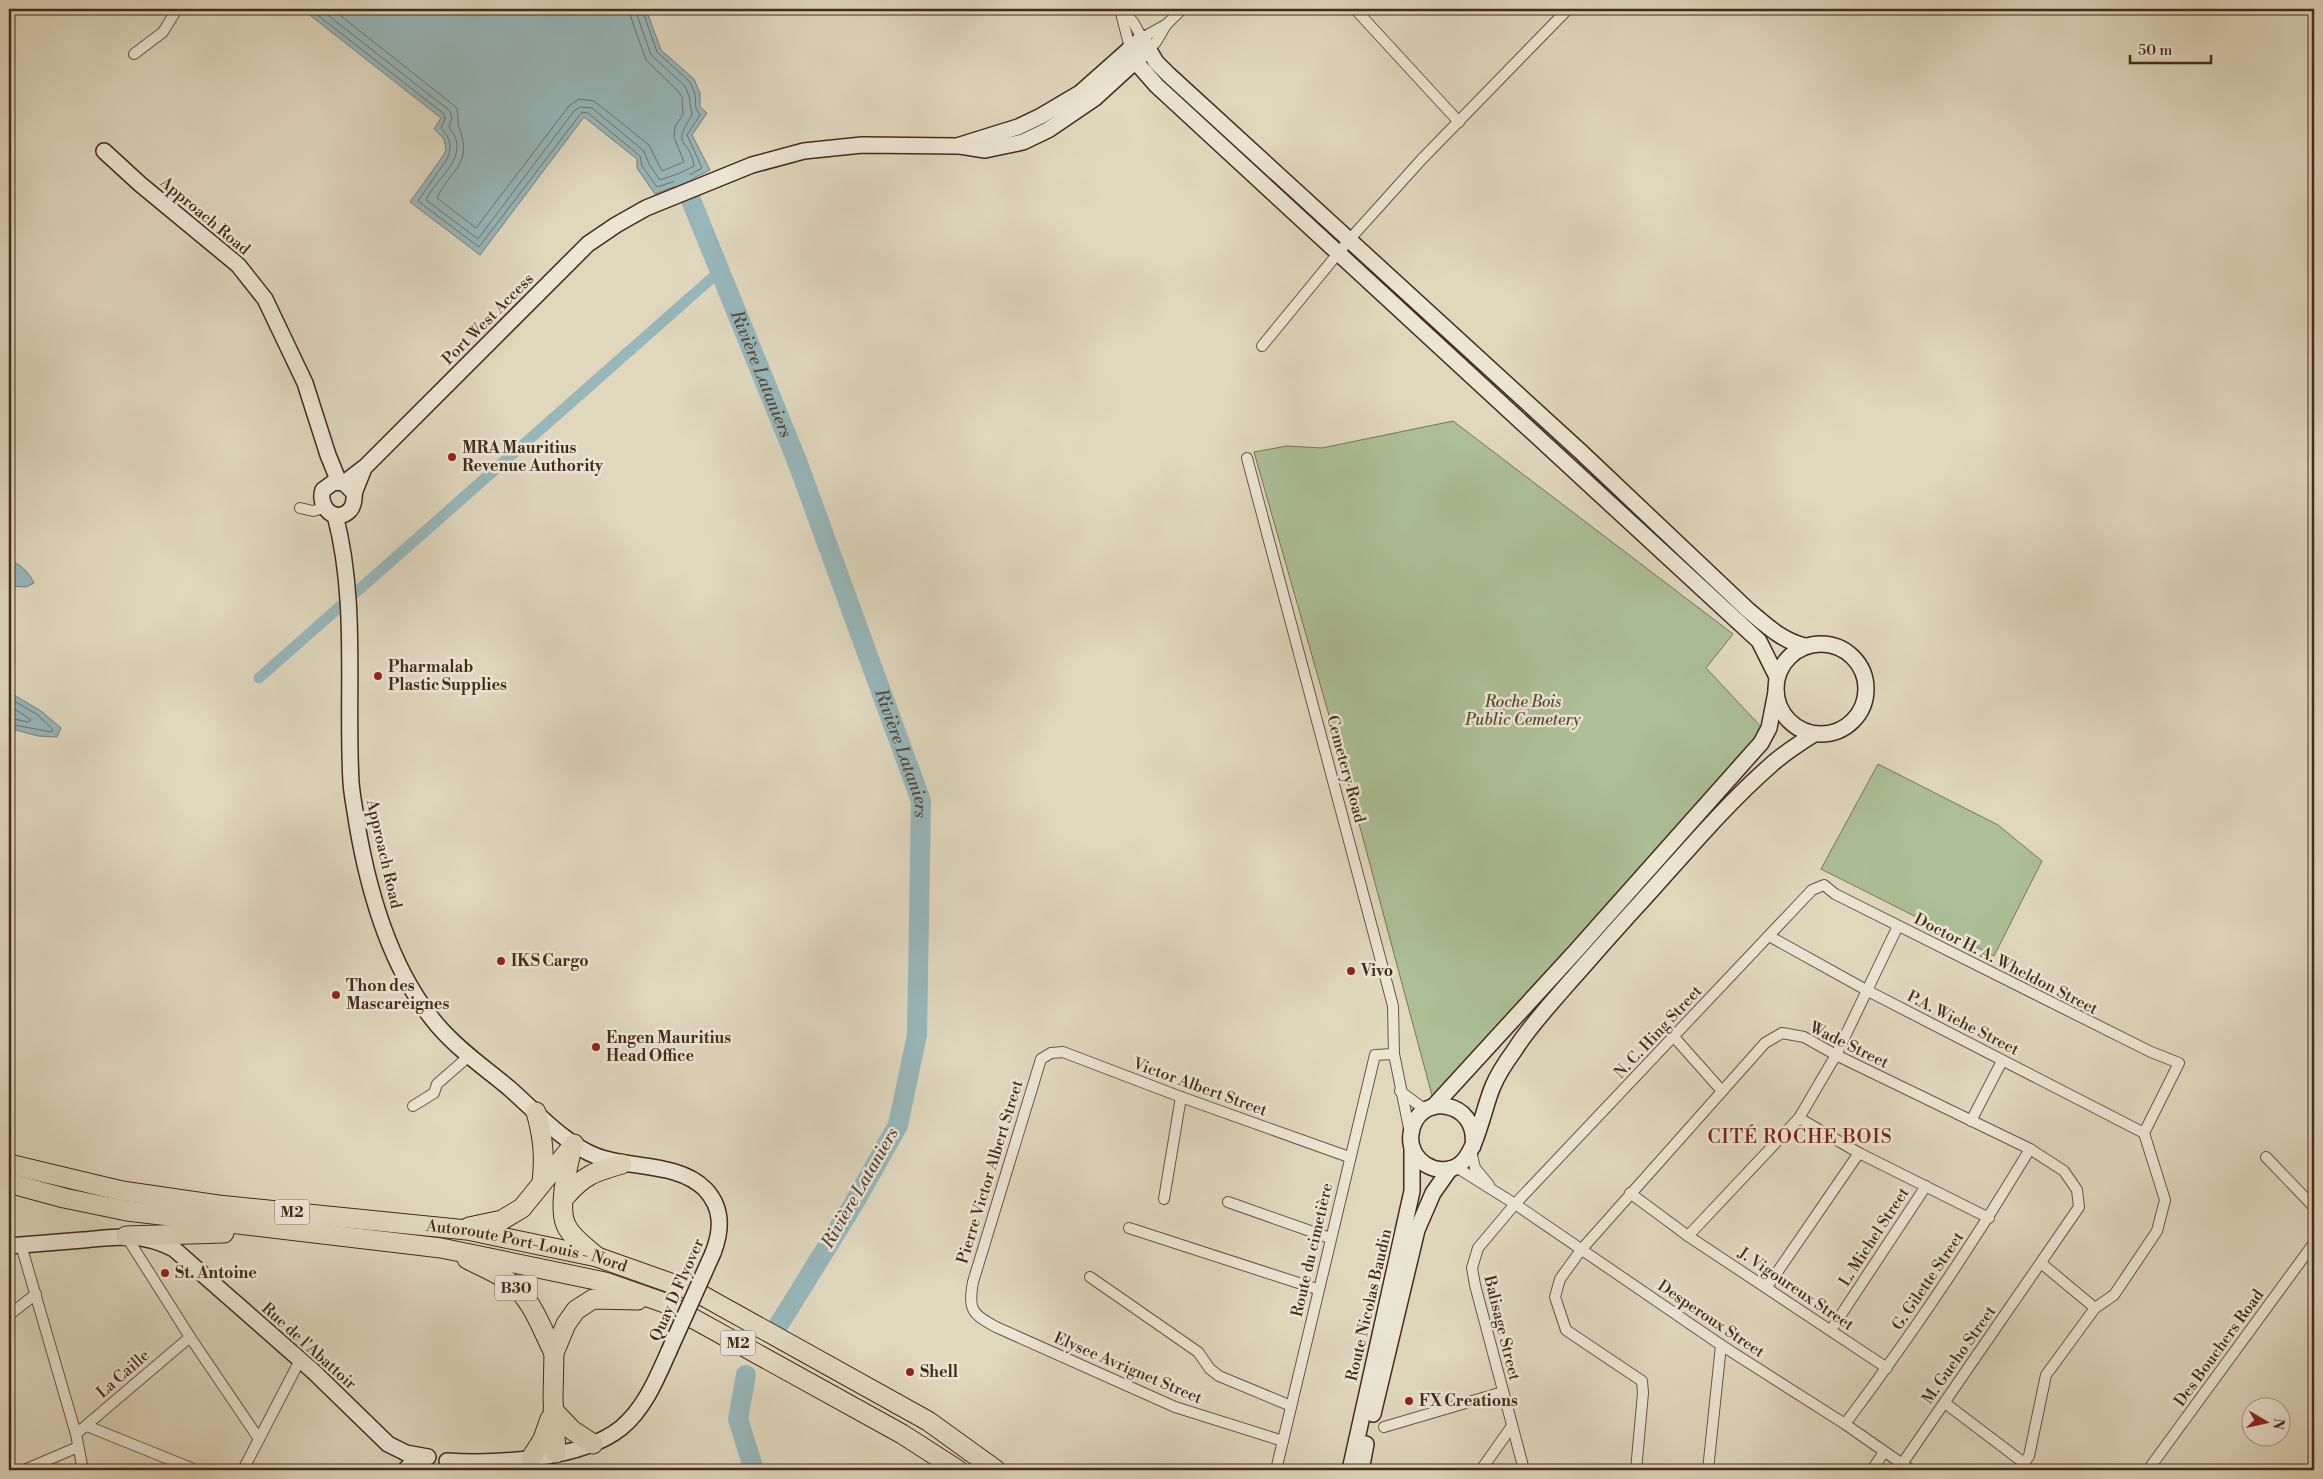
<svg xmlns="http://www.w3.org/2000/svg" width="2323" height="1479" font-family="'Libre Bodoni',serif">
  <rect width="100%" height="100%" fill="#e0d7bd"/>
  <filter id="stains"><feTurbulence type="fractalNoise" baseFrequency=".004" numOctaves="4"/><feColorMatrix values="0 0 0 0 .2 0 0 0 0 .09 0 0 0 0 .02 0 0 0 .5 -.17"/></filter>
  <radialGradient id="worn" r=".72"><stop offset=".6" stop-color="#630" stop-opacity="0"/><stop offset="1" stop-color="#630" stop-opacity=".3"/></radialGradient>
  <!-- green -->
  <g fill="#acbf96" stroke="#787558">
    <polygon points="1453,421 1733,634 1706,668 1765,731 1433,1099 1346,775 1254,452 1287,446 1322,448"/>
    <polygon points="1878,764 1998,825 2042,861 1994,956 1821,869"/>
  </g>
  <!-- water -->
  <g fill="#97b7ba" stroke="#767f7a">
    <polygon points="302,9 646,9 661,50 694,79 700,93 700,107 707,113 692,135 710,170 684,183 655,194 637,168 637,159 584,117 480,255 410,202 443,156 446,150 444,139 434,129 441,118"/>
    <path d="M9 560C20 564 29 572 34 583L26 587 9 586Z"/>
    <polygon points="9,692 41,711 61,728 57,737 38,736 9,728"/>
  </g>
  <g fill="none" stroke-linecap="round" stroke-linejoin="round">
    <!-- shore -->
    <g stroke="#6e716a" stroke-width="1">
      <path d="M310 9 444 114 445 119 441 128C450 138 453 146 447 159L418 201 479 247 582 112 588 113 640 156 642 166 657 187 682 179 702 168 687 135 700 115 696 108 695 94 690 82 657 52 642 9"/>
      <path d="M320 9 450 111 452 118 449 127C473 156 437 176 426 200L478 239 574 111 580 107 592 108 644 151 649 164 660 180 680 173 694 166C690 137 670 149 692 115L689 96 685 86 651 55 635 9"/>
      <path d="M332 9 456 107C459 114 457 121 459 127 473 166 451 168 437 198L476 228 569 106 579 99 594 101 649 145 662 171 684 162 674 137 675 127 683 114 682 97 678 91 646 60 628 9"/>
      <polyline points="9,698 38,715 53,730 51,732 9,724"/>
      <polyline points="9,705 31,720 28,722 9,718"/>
    </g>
    <!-- canal -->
    <polyline stroke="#97b7ba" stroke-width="11" points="259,678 721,270"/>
    <!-- river -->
    <g stroke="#97b7ba" stroke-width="20">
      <path id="s1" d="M684 183 797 461 921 801 917 1035 898 1125 853 1205 778 1326"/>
      <polyline points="746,1375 738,1419 754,1470"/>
    </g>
    <!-- street casing -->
    <g stroke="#6b5644" stroke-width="12">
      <g id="street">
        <polyline points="1120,9 1130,48"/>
        <polyline points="1121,9 1133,22 1142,38 1167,24 1182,9"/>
        <polyline points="1355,9 1459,122"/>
        <polyline points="1149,49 1156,42 1166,25"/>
        <polyline points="134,54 163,32 177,9"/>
        <polyline points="1262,346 1349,240 1422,159 1568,9"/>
        <polyline points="1247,458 1393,1006 1394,1054 1410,1133"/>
        <polyline points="300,508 313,511 324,508"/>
        <polyline points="1769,936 1868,991 2144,1133"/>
        <polyline points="1674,1037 1722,1091"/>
        <polyline points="1400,1091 1420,1106 1428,1109"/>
        <polyline points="413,1106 434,1093 437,1084 468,1057"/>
        <polyline points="1799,1118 1859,1153 1989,1218"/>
        <polyline points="1971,1121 2002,1061"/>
        <polyline points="1471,1151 1475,1168 1489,1185"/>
        <polyline points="2266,1157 2314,1207"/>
        <polyline points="1456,1167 1515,1204 1721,1345 1845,1424 1911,1470"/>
        <polyline points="1630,1193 1688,1236 1887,1368"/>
        <polyline points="1164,1199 1181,1097"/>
        <polyline points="1228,1202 1330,1238"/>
        <polyline points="1129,1228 1317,1289"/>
        <polyline points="126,1236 190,1337 259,1439"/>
        <polyline points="1688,1236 1799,1118 1836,1055 1898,926"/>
        <polyline points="21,1245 76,1434 83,1470"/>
        <polyline points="2041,1263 2095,1308"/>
        <polyline points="1090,1277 1198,1352 1210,1369 1219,1376 1291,1406"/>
        <polyline points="1767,1287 1859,1153"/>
        <polyline points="9,1315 36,1294"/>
        <polyline points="1831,1330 1926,1186"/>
        <polyline points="1945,1403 2024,1463"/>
        <path d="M1845 1424C1911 1336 1973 1244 2030 1149"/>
        <polyline points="87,1426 196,1470"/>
        <polyline points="1384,1427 1503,1392"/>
        <polyline points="76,1434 190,1337"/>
        <path d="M1283 1441 1175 1407 996 1327C972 1314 968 1310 973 1282L1041 1059 1051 1053 1063 1052 1181 1097 1349 1157"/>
        <polyline points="9,1467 10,1470"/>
        <polyline points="24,1470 78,1447"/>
        <polyline points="243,1470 300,1360"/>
        <polyline points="1276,1470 1375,1055 1394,1054"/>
        <polyline points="1481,1470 1512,1426"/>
        <polyline points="1524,1470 1475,1285 1472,1268 1478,1248 1515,1204 1812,890 1824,885 1835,894 2151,1052 2179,1063 2144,1133 2165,1200 2157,1231 2114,1295 2095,1308 2046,1375 2029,1456 2019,1470"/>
        <polyline points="1636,1470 1643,1393 1642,1381 1566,1330 1555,1297 1560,1279 1581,1250 1765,1043 1782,1033 1804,1037 1836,1055 2030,1149 2064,1171 2077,1190 2079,1207 1902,1464"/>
        <polyline points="1708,1470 1721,1345"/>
        <polyline points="1872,1470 1884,1452"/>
        <polyline points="2148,1470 2314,1243"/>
      </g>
    </g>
    <!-- secondary casing -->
    <g stroke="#442b1b" stroke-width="18">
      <g id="secondary">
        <polyline points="1130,48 1135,61 1157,86 1759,641 1777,677"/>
        <polyline points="960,146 985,150 1023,142 1048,130 1095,98 1142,55"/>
        <polyline points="104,151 140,184 238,265 265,299 305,383 328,455 339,482"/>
        <path d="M344 483 365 467 588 244 616 225 646 208 752 165 804 151 862 145 957 146 1018 127 1041 116 1080 93 1142 38 1156 62 1169 75 1581 452 1748 610C1766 625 1782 641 1805 646"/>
        <path d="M354 493 344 483 334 482 323 490C317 507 336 525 350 510 356 503 353 497 355 491 358 483 361 476 364 468"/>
        <path d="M335 515C358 601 346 694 351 782 352 796 355 810 357 824 369 895 391 972 439 1027 460 1051 485 1068 509 1088 534 1110 565 1144 596 1156 629 1169 678 1162 705 1189 723 1208 722 1230 713 1253"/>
        <circle cx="1821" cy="689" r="45"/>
        <polyline points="1433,1107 1575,952 1761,743 1769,728 1776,692"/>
        <path d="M1473 1146C1479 1099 1416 1091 1411 1134 1407 1160 1438 1179 1459 1165 1476 1154 1484 1106 1493 1086 1498 1074 1506 1062 1514 1051 1529 1027 1548 1007 1566 986 1591 958 1616 929 1641 902 1683 856 1724 806 1771 765 1784 753 1799 744 1814 734"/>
        <path d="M9 1246C33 1244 58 1242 83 1240 118 1237 141 1232 174 1249L314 1372 388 1444 406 1453 428 1457"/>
        <polyline points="1373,1414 1417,1230 1433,1193 1450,1169"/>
        <path d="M447 1461C496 1464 581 1460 621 1428 645 1408 657 1378 669 1351"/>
        <polyline points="405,1470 412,1463 427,1457"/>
        <polyline points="1350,1470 1412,1191 1412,1149"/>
        <polyline points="1361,1470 1366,1444"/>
      </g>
    </g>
    <!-- highway casing -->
    <g stroke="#442b1b" stroke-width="21">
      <g id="highway">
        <path d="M536 1112C543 1137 545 1157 542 1182"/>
        <path d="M571 1152C567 1169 558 1209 566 1225 571 1237 586 1247 596 1256"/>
        <path id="s2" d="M9 1164 122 1191 218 1205 467 1230 597 1257 696 1292 928 1421 996 1470"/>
        <polyline points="9,1183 64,1198 127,1211 441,1248 605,1282 665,1303 902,1434 958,1470"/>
        <path d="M565 1197C584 1175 594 1172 622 1164"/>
        <polyline points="469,1227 502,1220 522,1208 574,1144"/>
        <polyline points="126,1236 224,1233"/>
        <path d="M467 1259C480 1266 496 1272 508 1281 533 1299 541 1328 554 1353"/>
        <polyline points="553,1410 572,1430 593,1444"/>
        <polyline points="556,1453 553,1399 554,1353 566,1324 576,1310 593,1299 638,1300"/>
        <polyline points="531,1458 543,1439 550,1419"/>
      </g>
    </g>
    <!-- street -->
    <use href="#street" stroke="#ebe5d4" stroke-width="10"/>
    <!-- secondary -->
    <use href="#secondary" stroke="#ebe5d4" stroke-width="15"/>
    <!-- highway -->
    <use href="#highway" stroke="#e0d7bd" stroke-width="19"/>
    <!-- secondary-bridge casing -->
    <g stroke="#442b1b" stroke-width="18" stroke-linecap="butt">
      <polyline id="secondary-bridge" points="669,1351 713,1253"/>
    </g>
    <!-- secondary-bridge -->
    <use href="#secondary-bridge" stroke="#ebe5d4" stroke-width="15"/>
  </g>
  <!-- markers -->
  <g fill="#8f2418" stroke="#ebe5d4" stroke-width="2">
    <circle cx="452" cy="457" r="5"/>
    <circle cx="378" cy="676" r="5"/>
    <circle cx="501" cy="961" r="5"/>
    <circle cx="1351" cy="971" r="5"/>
    <circle cx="336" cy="995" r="5"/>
    <circle cx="596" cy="1047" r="5"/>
    <circle cx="165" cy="1273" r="5"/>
    <circle cx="910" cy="1372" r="5"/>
    <circle cx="1409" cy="1401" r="5"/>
  </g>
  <g text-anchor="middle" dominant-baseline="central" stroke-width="5" stroke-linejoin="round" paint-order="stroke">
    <!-- shield labels -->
    <g fill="#ebe5d4" stroke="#766352" stroke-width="1">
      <rect x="274.5" y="1199.5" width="35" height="25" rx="4"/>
      <rect x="495" y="1275.5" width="42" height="25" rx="4"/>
      <rect x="720.5" y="1330.5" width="35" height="25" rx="4"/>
    </g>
    <g font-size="15" font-weight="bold" fill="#442b1b">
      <text x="292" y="1212">M2</text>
      <text x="516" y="1288">B30</text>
      <text x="738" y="1343">M2</text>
    </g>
    <!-- street labels -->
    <g font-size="16" fill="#442b1b" stroke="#ebe5d4">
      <text transform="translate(205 216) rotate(40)">Approach Road</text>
      <text transform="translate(488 319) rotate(-45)">Port West Access</text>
      <text transform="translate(1346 769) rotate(75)">Cemetery Road</text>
      <text transform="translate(384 854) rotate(77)">Approach Road</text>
      <text transform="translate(2006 964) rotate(27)">Doctor H. A. Wheldon Street</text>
      <text transform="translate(1963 1023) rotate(27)">P.A. Wiehe Street</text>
      <text transform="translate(1658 1032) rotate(-47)">N. C. Hing Street</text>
      <text transform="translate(1849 1045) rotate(26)">Wade Street</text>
      <text transform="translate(1200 1087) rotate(20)">Victor Albert Street</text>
      <text transform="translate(990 1172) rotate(-73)">Pierre Victor Albert Street</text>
      <text transform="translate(1874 1237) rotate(-57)">L. Michel Street</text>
      <text stroke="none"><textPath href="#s2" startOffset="525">Autoroute Port-Louis - Nord</textPath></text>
      <text transform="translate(1312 1250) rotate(-77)">Route du cimetière</text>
      <text transform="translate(1928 1281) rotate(-56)">G. Gilette Street</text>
      <text transform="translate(1796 1289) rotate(34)">J. Vigoureux Street</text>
      <text transform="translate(677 1290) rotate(-66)">Quay D Flyover</text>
      <text transform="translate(1369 1305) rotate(-77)">Route Nicolas Baudin</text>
      <text transform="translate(1711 1319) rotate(34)">Desperoux Street</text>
      <text transform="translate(1502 1328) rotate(76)">Balisage Street</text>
      <text transform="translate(309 1346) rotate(42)">Rue de l'Abattoir</text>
      <text transform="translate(2219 1348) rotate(-54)">Des Bouchers Road</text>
      <text transform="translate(1959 1355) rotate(-55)">M. Gueho Street</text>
      <text transform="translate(1128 1368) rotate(23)">Elysee Avrignet Street</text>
      <text transform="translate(123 1374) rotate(-41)">La Caille</text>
    </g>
    <!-- poi labels -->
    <g font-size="16" font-weight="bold" fill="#442b1b" stroke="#ebe5d4" text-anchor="start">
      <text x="462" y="448">MRA Mauritius<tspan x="462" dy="18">Revenue Authority</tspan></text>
      <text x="388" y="667">Pharmalab<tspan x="388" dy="18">Plastic Supplies</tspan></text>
      <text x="511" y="961">IKS Cargo</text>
      <text x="1361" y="971">Vivo</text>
      <text x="346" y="986">Thon des<tspan x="346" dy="18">Mascareignes</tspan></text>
      <text x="606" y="1038">Engen Mauritius<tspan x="606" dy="18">Head Office</tspan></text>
      <text x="175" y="1273">St. Antoine</text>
      <text x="920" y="1372">Shell</text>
      <text x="1419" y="1401">FX Creations</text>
    </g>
    <!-- park labels -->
    <g font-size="16" font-style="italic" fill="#594934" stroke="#ebe5d4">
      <text x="1523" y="702">Roche Bois<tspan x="1523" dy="18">Public Cemetery</tspan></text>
    </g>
    <!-- water labels -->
    <g font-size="18" font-style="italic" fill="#55473b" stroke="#ebe5d4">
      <text stroke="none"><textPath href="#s1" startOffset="206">Rivière Lataniers</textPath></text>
      <text stroke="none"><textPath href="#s1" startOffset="611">Rivière Lataniers</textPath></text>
      <text transform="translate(860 1188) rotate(-60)">Rivière Lataniers</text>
    </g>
    <!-- quarter labels -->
    <g font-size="19" letter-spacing="1" fill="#7a1f14" stroke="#ebe5d4">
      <text x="1800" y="1137">CITÉ ROCHE BOIS</text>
    </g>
  </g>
  <!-- margin -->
  <rect width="2323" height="1479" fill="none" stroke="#e0d7bd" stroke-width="30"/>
  <rect x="10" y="10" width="2303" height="1459" fill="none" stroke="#442b1b" stroke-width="2.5"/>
  <rect x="15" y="15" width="2293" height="1449" fill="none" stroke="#442b1b"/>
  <!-- north arrow -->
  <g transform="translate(2266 1422) rotate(99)"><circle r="24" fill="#ebe5d4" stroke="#a89b8a"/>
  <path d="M0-4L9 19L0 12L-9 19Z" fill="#8f2418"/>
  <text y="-8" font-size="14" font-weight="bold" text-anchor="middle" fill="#442b1b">N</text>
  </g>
  <!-- scale -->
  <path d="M2130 55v8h81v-8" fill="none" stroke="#442b1b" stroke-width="2.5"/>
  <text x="2138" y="55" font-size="15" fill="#442b1b" stroke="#ebe5d4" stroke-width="4" paint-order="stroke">50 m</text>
  <rect width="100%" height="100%" filter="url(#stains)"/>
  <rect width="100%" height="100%" fill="url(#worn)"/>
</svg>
